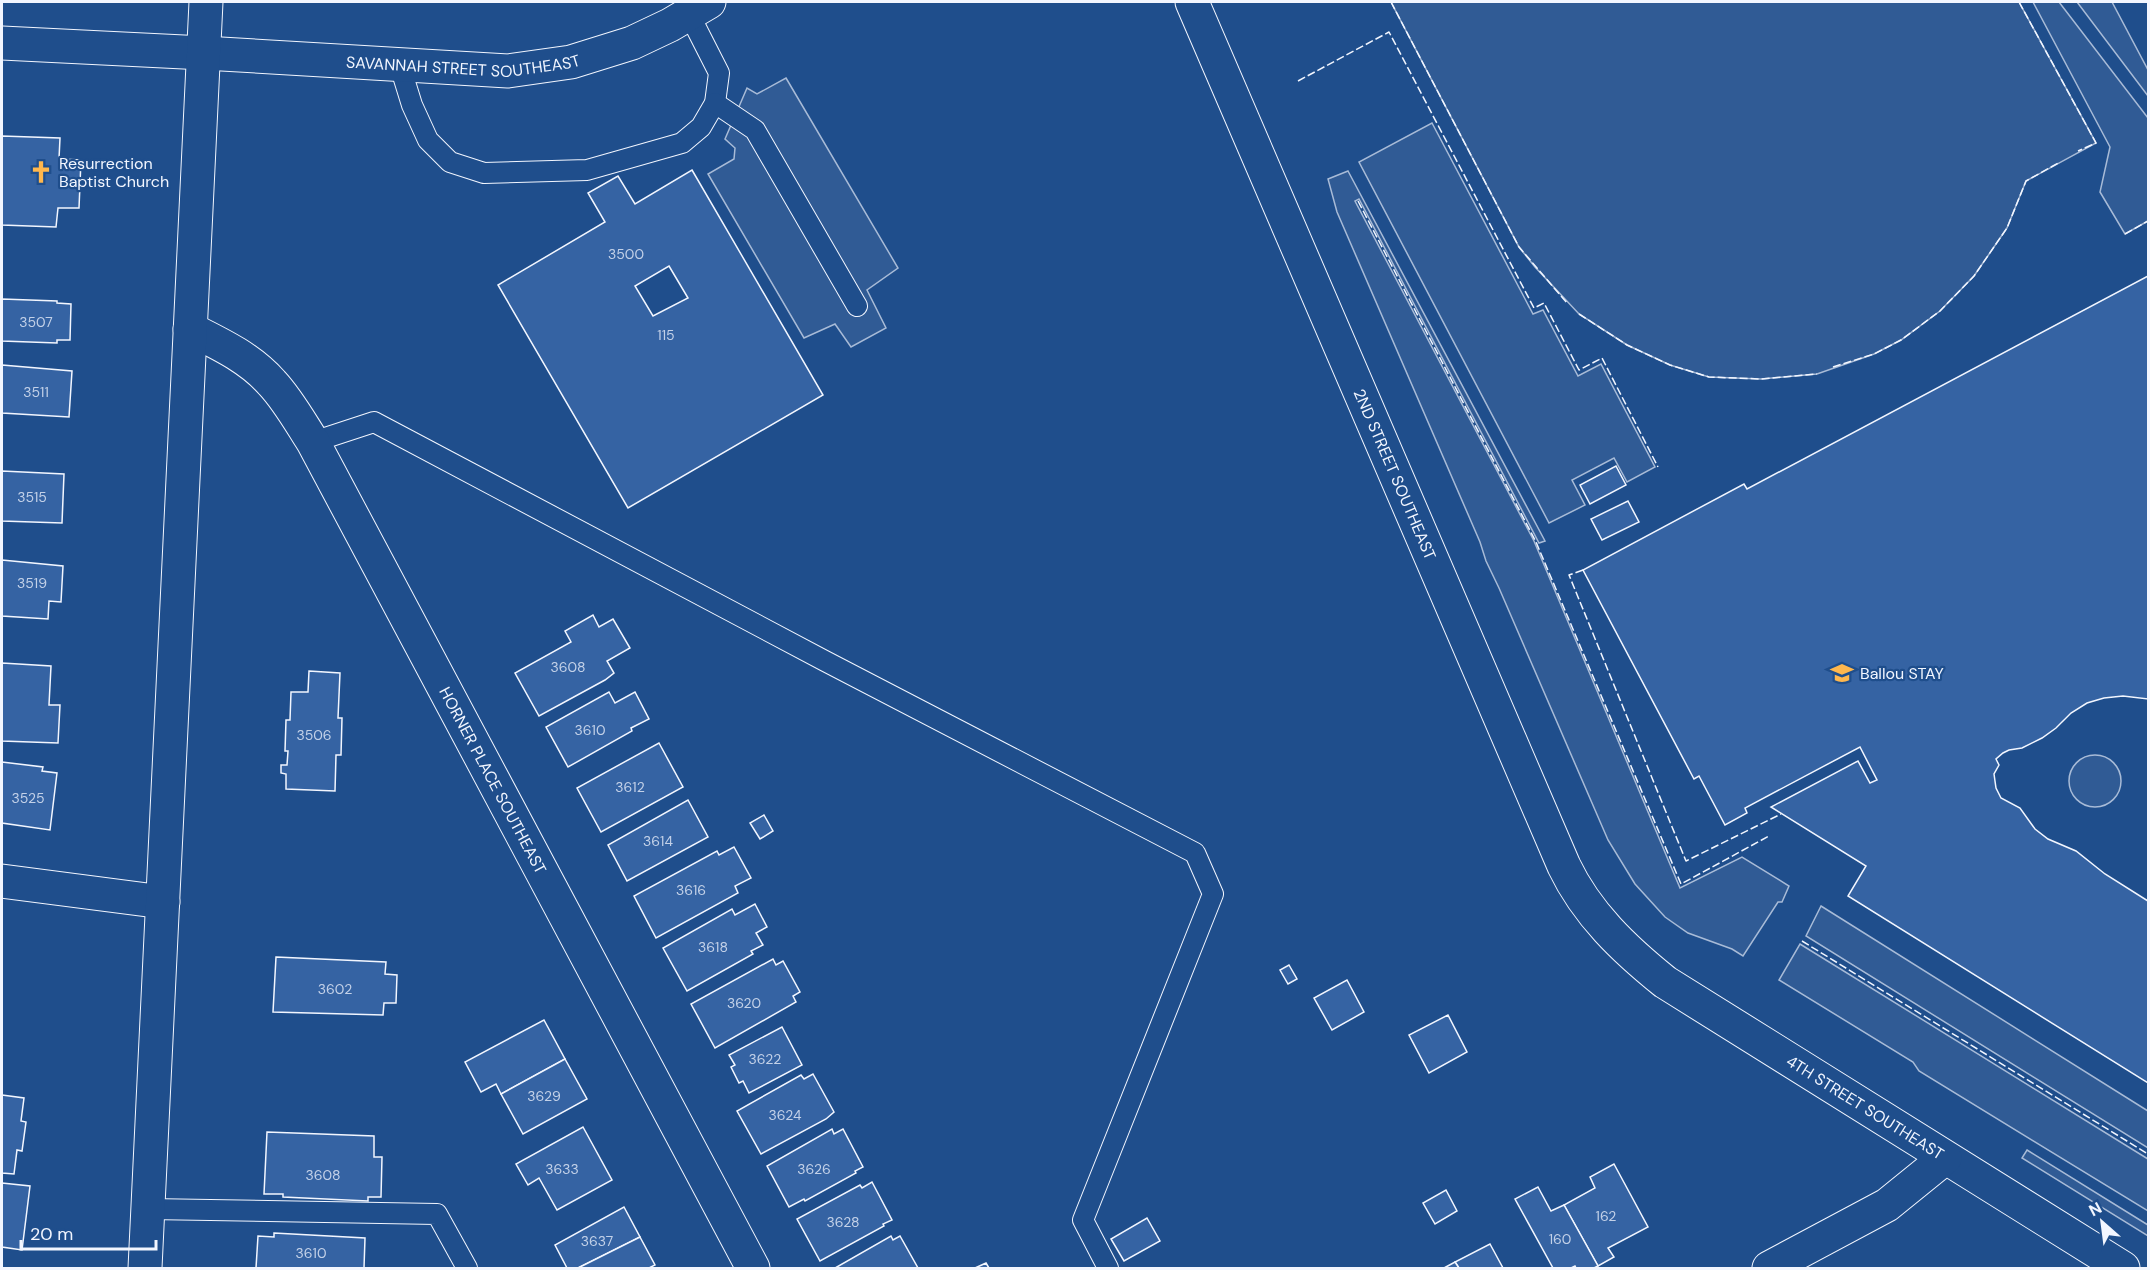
<svg xmlns="http://www.w3.org/2000/svg" width="2150" height="1270" font-family="'DM Sans',sans-serif">
  <rect width="100%" height="100%" fill="#1f4e8c"/>
  <!-- built -->
  <g fill="#305b95" stroke="#a8bbd7" stroke-width="1.5">
    <polygon points="1391,2 2019,2 2096,143 2026,181 2007,228 1974,276 1940,311 1901,340 1874,354 1817,374 1761,379 1709,377 1670,365 1627,345 1579,314 1535,267 1519,247"/>
    <polygon points="2033,2 2059,2 2148,118 2148,221 2125,234 2100,192 2110,147"/>
    <polygon points="2077,2 2112,2 2148,70 2148,96"/>
    <polygon points="786,78 898,268 867,290 886,328 851,347 835,324 804,338 708,174 734,159 735,148 725,139 747,88 757,94"/>
    <polygon points="1432,123 1533,314 1543,310 1578,376 1601,364 1655,467 1627,482 1614,458 1572,480 1585,505 1549,523 1359,162"/>
    <polygon points="1348,171 1545,541 1539,543 1359,199 1355,201 1534,541 1680,888 1742,857 1789,886 1782,902 1778,902 1743,956 1732,949 1688,933 1665,917 1635,884 1608,840 1499,588 1486,561 1480,542 1337,212 1328,179"/>
    <circle cx="2095" cy="781" r="26"/>
    <polygon points="1821,906 2148,1111 2148,1148 1806,936"/>
    <polygon points="1800,944 2148,1159 2148,1211 1919,1071 1913,1062 1779,980"/>
    <polygon points="2027,1150 2148,1225 2148,1236 2022,1158"/>
  </g>
  <!-- building -->
  <g fill="#3563a3" stroke="#f2f6ff" stroke-width="1.5" fill-rule="evenodd">
    <polygon points="2,136 60,138 59,159 81,160 79,208 58,208 56,227 2,225"/>
    <path d="M692 170 823 395 628 508 498 285 605 222 588 193 618 176 635 204ZM669 266 688 298 653 316 635 286Z"/>
    <polygon points="2148,276 2148,699 2123,696 2104,698 2087,703 2071,713 2056,728 2042,738 2022,748 2009,750 2003,753 1996,759 1999,765 1994,774 1996,788 2001,798 2020,808 2035,829 2048,839 2076,851 2105,874 2148,901 2148,1083 1848,896 1866,866 1771,807 1858,761 1870,783 1877,780 1860,747 1745,808 1747,813 1725,825 1699,776 1694,779 1583,570 1744,484 1747,489"/>
    <polygon points="2,299 57,301 57,303 71,304 70,340 57,340 57,343 2,341"/>
    <polygon points="2,365 72,371 69,417 2,413"/>
    <polygon points="1616,466 1626,485 1590,504 1580,485"/>
    <polygon points="2,471 64,474 62,523 2,521"/>
    <polygon points="1628,501 1639,522 1602,540 1591,519"/>
    <polygon points="2,560 63,566 61,602 49,601 48,619 2,616"/>
    <polygon points="593,615 599,627 613,619 630,648 607,661 614,673 605,680 539,716 515,673 571,642 565,631"/>
    <polygon points="2,663 51,666 49,705 60,705 58,743 2,741"/>
    <polygon points="309,671 340,673 338,718 342,718 341,755 336,755 335,791 286,789 286,774 281,773 281,765 287,765 288,751 285,751 286,720 290,720 291,692 308,692"/>
    <polygon points="609,692 615,703 635,692 649,719 631,728 632,731 568,767 546,727"/>
    <polygon points="659,743 683,787 601,832 577,788"/>
    <polygon points="2,762 43,767 42,771 57,773 50,830 2,823"/>
    <polygon points="688,800 708,837 627,881 608,845"/>
    <polygon points="764,815 773,831 760,839 750,823"/>
    <polygon points="734,847 751,878 735,886 738,893 656,938 634,896 717,851 719,855"/>
    <polygon points="755,904 767,927 756,933 763,945 751,951 753,954 687,991 663,948 732,909 735,915"/>
    <polygon points="276,957 386,962 385,974 397,975 396,1003 384,1003 383,1015 273,1012"/>
    <polygon points="773,959 776,965 783,961 800,992 793,996 796,1002 715,1048 691,1004"/>
    <polygon points="1289,965 1297,979 1288,984 1280,970"/>
    <polygon points="1347,980 1364,1012 1332,1030 1314,998"/>
    <polygon points="1448,1015 1467,1052 1429,1073 1409,1035"/>
    <polygon points="544,1020 565,1059 501,1094 496,1084 481,1092 465,1062"/>
    <polygon points="782,1027 802,1065 749,1093 743,1081 739,1083 731,1067 735,1065 729,1055"/>
    <polygon points="565,1059 587,1099 523,1134 501,1094"/>
    <polygon points="813,1074 834,1112 826,1119 761,1154 737,1111 801,1075 804,1079"/>
    <polygon points="2,1095 24,1098 21,1121 26,1122 22,1151 17,1150 14,1174 2,1173"/>
    <polygon points="583,1127 612,1180 557,1210 539,1178 528,1185 516,1164"/>
    <polygon points="832,1129 834,1134 843,1129 863,1167 855,1171 856,1173 805,1201 804,1199 789,1207 767,1166"/>
    <polygon points="267,1132 374,1136 374,1157 382,1157 381,1197 368,1197 368,1201 283,1197 283,1194 264,1194"/>
    <polygon points="1614,1164 1648,1227 1608,1248 1614,1257 1598,1266 1564,1205 1595,1188 1590,1177"/>
    <polygon points="872,1182 892,1220 883,1224 884,1226 820,1261 797,1219 860,1185 862,1188"/>
    <polygon points="2,1183 30,1186 22,1250 2,1247"/>
    <polygon points="1538,1187 1551,1211 1564,1205 1598,1266 1594,1268 1576,1268 1575,1266 1571,1268 1553,1268 1515,1199"/>
    <polygon points="1446,1190 1457,1211 1435,1224 1423,1203"/>
    <polygon points="624,1207 640,1237 578,1268 567,1268 555,1245"/>
    <polygon points="1147,1218 1160,1241 1124,1261 1111,1239"/>
    <polygon points="274,1233 365,1238 364,1268 256,1268 258,1236 274,1237"/>
    <polygon points="891,1236 893,1240 900,1236 918,1268 835,1268"/>
    <polygon points="640,1237 655,1265 649,1268 578,1268"/>
    <polygon points="1490,1244 1503,1268 1459,1268 1455,1262"/>
    <polygon points="1455,1262 1459,1268 1444,1268"/>
    <polygon points="986,1263 989,1268 975,1268"/>
  </g>
  <g fill="none" stroke-linecap="round" stroke-linejoin="round">
    <!-- lane casing -->
    <g stroke="#f2f6ff" stroke-width="22">
      <g id="lane">
        <polyline points="400,66 412,105 428,140 450,162 484,173 587,170 682,143 701,127 715,103 719,73 689,14"/>
        <polyline points="715,103 755,130 857,306"/>
        <polyline points="313,442 374,422 825,661 1195,853 1213,894 1083,1220 1108,1268"/>
        <polyline points="149,1209 437,1214 467,1268"/>
      </g>
    </g>
    <!-- street casing -->
    <g stroke="#f2f6ff" stroke-width="35">
      <g id="street">
        <path id="s1" d="M1192 2 1564 866C1587 914 1624 949 1665 982L2123 1268"/>
        <path id="s2" d="M2 43 204 53 508 71 571 62 632 43 670 25 709 2"/>
        <path id="s3" d="M190 329C220 344 250 358 272 383 288 400 300 422 313 442L753 1268"/>
        <polyline points="2,881 163,902"/>
        <polyline points="1769,1268 1887,1205 1945,1158"/>
      </g>
    </g>
    <!-- secondary casing -->
    <g stroke="#f2f6ff" stroke-width="35">
      <polyline id="secondary" points="145,1268 206,2"/>
    </g>
    <!-- lane -->
    <use href="#lane" stroke="#1f4e8c" stroke-width="20"/>
    <!-- street -->
    <use href="#street" stroke="#1f4e8c" stroke-width="33"/>
    <!-- secondary -->
    <use href="#secondary" stroke="#1f4e8c" stroke-width="33"/>
    <!-- fence -->
    <g stroke="#f2f6ff" stroke-width="1.5" stroke-dasharray="8 3" stroke-linecap="butt">
      <polyline points="1391,2 1519,247 1567,303"/>
      <polyline points="2019,2 2096,143 2078,151"/>
      <polyline points="1298,81 1389,32 1534,308 1544,303 1579,370 1602,358 1658,467"/>
      <polyline points="1358,201 1536,542 1681,884 1769,836"/>
      <polyline points="2125,234 2148,221"/>
      <polyline points="1579,314 1627,345 1670,365 1709,377 1761,379 1817,374"/>
      <polyline points="1833,367 1874,354 1901,340 1940,311 1974,276 2007,228 2026,181 2060,162"/>
      <polyline points="1583,570 1569,575 1686,861 1781,814"/>
      <polyline points="1802,941 2148,1154"/>
    </g>
  </g>
  <!-- icons -->
  <defs>
    <g id="church-bare" transform="scale(1.8)"><path d="M-1.2-6h2.4v3.5h3.3v2.4h-3.3V6h-2.4V-.1h-3.3v-2.4h3.3Z" fill="#ffb74d" stroke="#1f4e8c" stroke-width="2.5" paint-order="stroke"/></g>
    <g id="school-bare" transform="scale(1.8)"><path d="M0-5L7-2L0 1L-7-2ZM-4 1L0 2.5L4 1V4Q0 6-4 4Z" fill="#ffb74d" stroke="#1f4e8c" stroke-width="2.5" paint-order="stroke"/></g>
  </defs>
  <g fill-rule="evenodd">
    <use href="#church-bare" x="41" y="172"/>
    <use href="#school-bare" x="1842" y="673"/>
  </g>
  <g text-anchor="middle" dominant-baseline="central" stroke-width="4.5" stroke-linejoin="round" paint-order="stroke">
    <!-- number labels -->
    <g font-size="14" fill="#c3d1e8">
      <text x="626" y="254">3500</text>
      <text x="36" y="322">3507</text>
      <text x="666" y="335">115</text>
      <text x="36" y="392">3511</text>
      <text x="32" y="497">3515</text>
      <text x="32" y="583">3519</text>
      <text x="568" y="667">3608</text>
      <text x="590" y="730">3610</text>
      <text x="314" y="735">3506</text>
      <text x="630" y="787">3612</text>
      <text x="28" y="798">3525</text>
      <text x="658" y="841">3614</text>
      <text x="691" y="890">3616</text>
      <text x="713" y="947">3618</text>
      <text x="335" y="989">3602</text>
      <text x="744" y="1003">3620</text>
      <text x="765" y="1059">3622</text>
      <text x="544" y="1096">3629</text>
      <text x="785" y="1115">3624</text>
      <text x="562" y="1169">3633</text>
      <text x="814" y="1169">3626</text>
      <text x="323" y="1175">3608</text>
      <text x="1606" y="1216">162</text>
      <text x="843" y="1222">3628</text>
      <text x="1560" y="1239">160</text>
      <text x="597" y="1241">3637</text>
      <text x="311" y="1253">3610</text>
    </g>
    <!-- street labels -->
    <g font-size="16" fill="#f2f6ff" stroke="#1f4e8c">
      <text stroke="none"><textPath href="#s2" startOffset="462">SAVANNAH STREET SOUTHEAST</textPath></text>
      <text stroke="none"><textPath href="#s1" startOffset="514">2ND STREET SOUTHEAST</textPath></text>
      <text stroke="none"><textPath href="#s3" startOffset="554">HORNER PLACE SOUTHEAST</textPath></text>
      <text stroke="none"><textPath href="#s1" startOffset="1332">4TH STREET SOUTHEAST</textPath></text>
    </g>
    <!-- poi labels -->
    <g font-size="16" fill="#f2f6ff" stroke="#1f4e8c" text-anchor="start">
      <text x="59" y="163">Resurrection<tspan x="59" dy="18">Baptist Church</tspan></text>
      <text x="1860" y="673">Ballou STAY</text>
    </g>
  </g>
  <!-- border -->
  <rect width="2150" height="1270" fill="none" stroke="#f2f6ff" stroke-width="6"/>
  <!-- north arrow -->
  <g transform="translate(2102 1222) rotate(332)" stroke="#1f4e8c" stroke-width="4.5" paint-order="stroke">
  <path d="M0-4.5L10 22L0 15L-10 22Z" fill="#f2f6ff"/>
  <text y="-9" font-size="16" font-weight="bold" text-anchor="middle" fill="#f2f6ff">N</text>
  </g>
  <!-- scale -->
  <path d="M21 1240v9h135v-9" fill="none" stroke="#f2f6ff" stroke-width="3"/>
  <text x="30" y="1240" font-size="18" fill="#f2f6ff" stroke="#1f4e8c" stroke-width="4.5" paint-order="stroke">20 m</text>
</svg>
